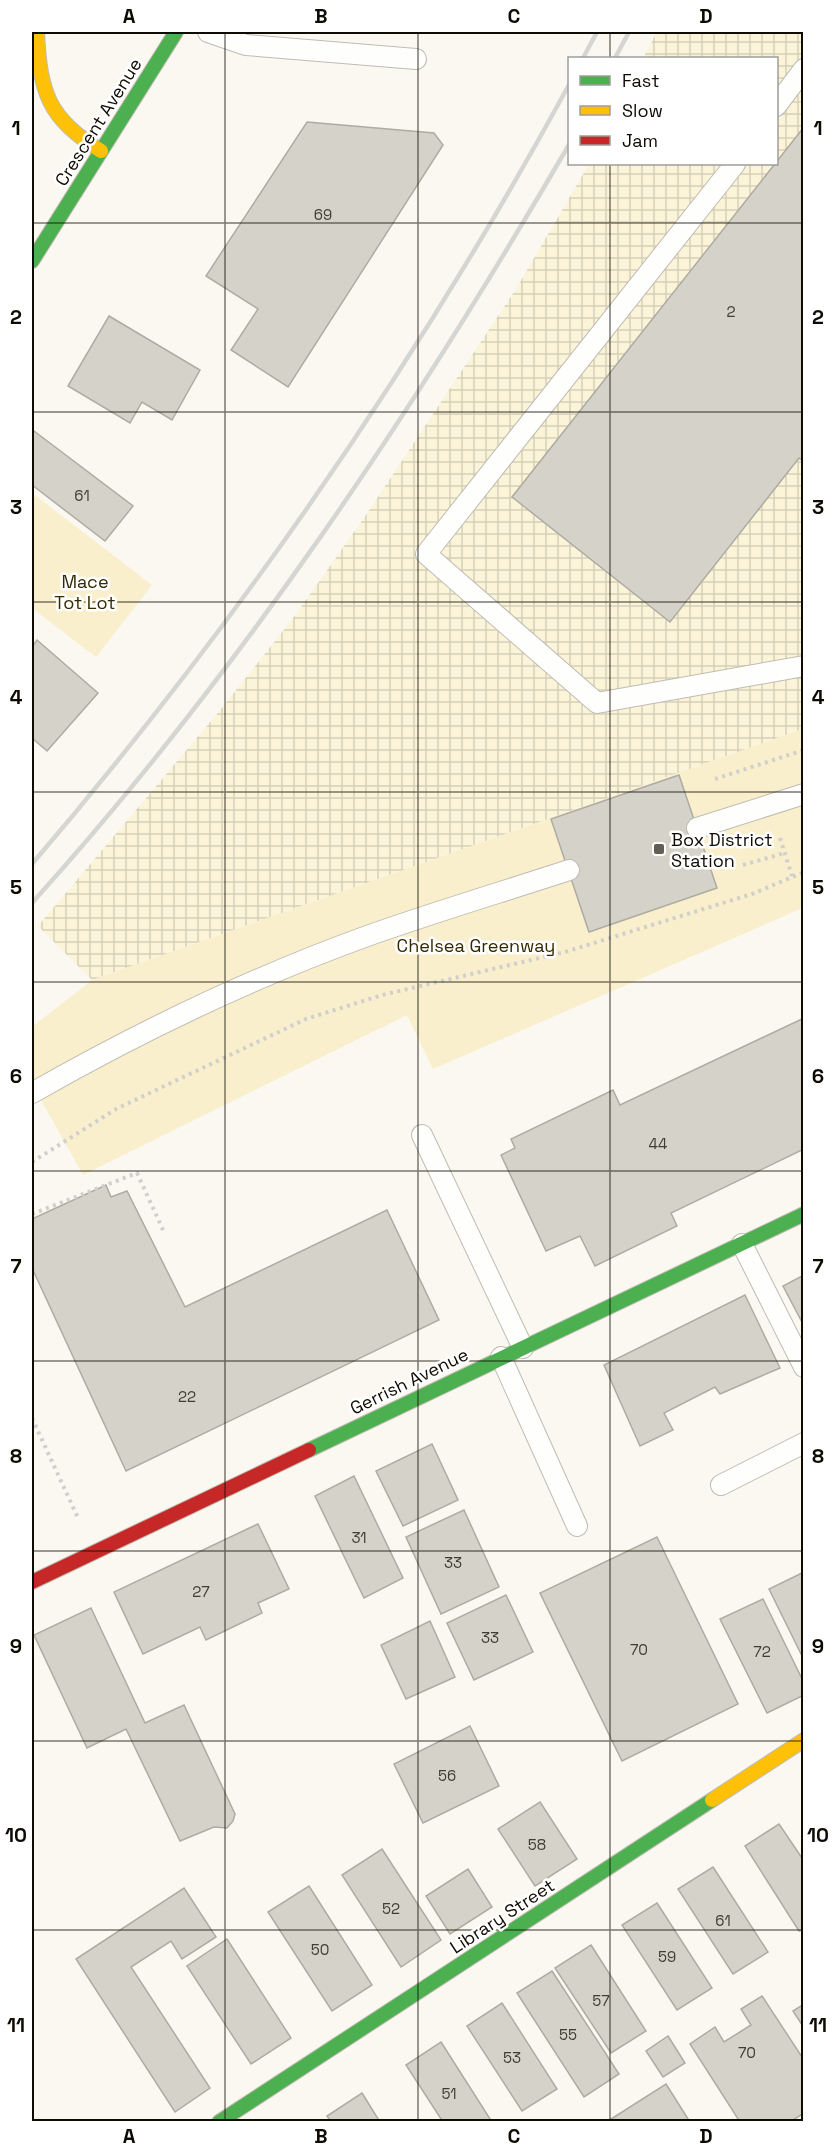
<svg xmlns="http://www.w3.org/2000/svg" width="835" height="2153" font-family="'Space Grotesk',sans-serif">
  <defs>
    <pattern id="industrial-grid" width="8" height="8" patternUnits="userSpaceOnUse" patternTransform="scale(1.5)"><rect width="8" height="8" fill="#fcf4d9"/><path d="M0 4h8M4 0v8" fill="none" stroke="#d7d0b9"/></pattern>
  </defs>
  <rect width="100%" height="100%" fill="#faf8f0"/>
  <!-- industrial -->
  <polygon fill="url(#industrial-grid)" points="657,32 803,32 803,729 92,980 38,926 217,714 291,621 364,518 516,289 589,164 776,164 776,58 643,58"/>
  <!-- park -->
  <g fill="#f9efcd">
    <polygon points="32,493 152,585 96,657 32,608"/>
    <polygon points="803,729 803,908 433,1069 407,1015 83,1175 32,1084 32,1027 92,980"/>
  </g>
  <!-- building -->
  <g fill="#d5d3c9" stroke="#aeaca2" stroke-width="1.5">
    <polygon points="307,122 434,133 443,145 288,387 231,350 258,309 206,276"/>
    <polygon points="804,127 804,461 799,458 670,622 512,497"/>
    <polygon points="109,316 200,370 172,420 142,402 130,423 68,386"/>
    <polygon points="34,431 133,506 105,541 32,485 32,435"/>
    <polygon points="37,640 98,693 47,751 32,738 32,647"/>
    <polygon points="679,775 717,888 589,932 551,819"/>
    <polygon points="804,1018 804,1149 671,1213 677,1226 595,1266 580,1236 546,1251 501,1155 515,1148 511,1139 613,1090 620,1105"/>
    <polygon points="106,1185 111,1197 127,1191 185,1307 387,1210 439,1320 126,1471 32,1268 32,1219"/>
    <polygon points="804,1275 804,1326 783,1286"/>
    <polygon points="745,1295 780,1368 720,1394 715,1387 664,1413 673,1430 640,1446 604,1365"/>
    <polygon points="432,1444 458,1500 403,1526 376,1471"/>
    <polygon points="354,1476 403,1578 364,1598 315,1496"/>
    <polygon points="464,1510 499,1587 441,1614 406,1537"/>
    <polygon points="258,1524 289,1589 258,1603 262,1613 206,1640 200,1627 143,1654 114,1592"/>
    <polygon points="657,1537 738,1704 622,1761 540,1593"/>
    <polygon points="804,1572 804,1660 769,1589"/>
    <polygon points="506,1595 533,1652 474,1680 447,1623"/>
    <polygon points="763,1599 804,1683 804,1695 767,1713 720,1619"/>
    <polygon points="91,1608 145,1723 184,1705 235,1814 233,1821 227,1828 214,1827 180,1841 126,1729 87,1748 34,1635"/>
    <polygon points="430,1621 455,1677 406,1699 381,1645"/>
    <polygon points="470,1726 499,1786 423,1823 394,1764"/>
    <polygon points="540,1802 577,1859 535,1886 498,1829"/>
    <polygon points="779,1824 804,1861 804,1929 799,1931 745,1846"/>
    <polygon points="382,1849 441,1940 401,1967 342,1875"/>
    <polygon points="713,1867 768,1952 733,1974 678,1889"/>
    <polygon points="468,1869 492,1907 450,1934 426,1896"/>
    <polygon points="309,1886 372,1985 332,2011 268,1912"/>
    <polygon points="184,1888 216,1937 182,1959 171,1941 131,1967 210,2088 175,2112 76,1959"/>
    <polygon points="657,1903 712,1988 677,2010 622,1925"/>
    <polygon points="227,1939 291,2038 251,2064 187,1966"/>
    <polygon points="591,1945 646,2031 611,2053 555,1968"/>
    <polygon points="552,1971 619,2074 584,2097 517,1993"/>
    <polygon points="762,1996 804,2060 804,2113 790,2122 740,2122 690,2044 715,2027 724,2042 751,2025 741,2009"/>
    <polygon points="502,2003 557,2089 522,2111 467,2026"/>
    <polygon points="804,2004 804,2028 793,2011"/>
    <polygon points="668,2036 685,2063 663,2077 646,2051"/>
    <polygon points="441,2042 492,2122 443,2122 406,2065"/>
    <polygon points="666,2084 690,2122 609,2122 608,2121"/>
    <polygon points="362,2093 380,2122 331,2122 327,2116"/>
  </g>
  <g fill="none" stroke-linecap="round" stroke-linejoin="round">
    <!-- lane casing -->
    <g stroke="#bfbcb2" stroke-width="22">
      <g id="lane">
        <polyline points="208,32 246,45 416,59"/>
        <polyline points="776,106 804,69"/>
        <polyline points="735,164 426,554 597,703 804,666"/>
        <polyline points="697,828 804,794"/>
        <path d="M32 1093C139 1032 253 977 370 935 435 912 502 892 569 870"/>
        <polyline points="422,1135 523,1348"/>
        <polyline points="742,1244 804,1367"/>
        <polyline points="501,1357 577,1526"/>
        <polyline points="721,1485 804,1443"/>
      </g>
    </g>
    <!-- fast casing -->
    <g stroke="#bfbcb2" stroke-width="16">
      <g id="fast">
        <polyline points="32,261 176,32"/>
        <polyline points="309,1450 804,1214"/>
        <polyline points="219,2122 712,1800"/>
      </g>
    </g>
    <!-- slow casing -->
    <g stroke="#bfbcb2" stroke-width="16">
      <g id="slow">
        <path d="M37 32C40 93 48 118 101 151"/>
        <polyline points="712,1800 804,1740"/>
      </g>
    </g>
    <!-- jam casing -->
    <g stroke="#bfbcb2" stroke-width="16">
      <polyline id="jam" points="32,1582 309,1450"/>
    </g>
    <!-- path -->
    <g stroke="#d0cfcc" stroke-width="4" stroke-dasharray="3 4.5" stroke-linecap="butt">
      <polyline points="715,779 804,750"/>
      <polyline points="780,838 792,876"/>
      <polyline points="743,865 785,853"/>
      <polyline points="32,1162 116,1109 306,1019 382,995 565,952 752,894 804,872"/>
      <polyline points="32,1214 137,1173 164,1232"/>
      <polyline points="32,1418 78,1518"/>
    </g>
    <!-- lane -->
    <use href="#lane" stroke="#fefefd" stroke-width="20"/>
    <!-- fast -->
    <use href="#fast" stroke="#4caf50" stroke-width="14"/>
    <!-- slow -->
    <use href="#slow" stroke="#ffc107" stroke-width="14"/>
    <!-- jam -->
    <use href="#jam" stroke="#c62828" stroke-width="14"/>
    <!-- rail -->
    <g stroke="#d5d5d2" stroke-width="4.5">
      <polyline points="583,58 597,32"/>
      <polyline points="615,58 629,32"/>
      <path d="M32 864C238 623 418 362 570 83"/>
      <path d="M32 903C240 672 414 411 570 143"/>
    </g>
  </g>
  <!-- grid -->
  <path fill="none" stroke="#0e0b02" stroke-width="1.5" stroke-opacity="0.55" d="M225 32V2122M418 32V2122M610 32V58M610 164V2122M32 223H804M32 412H804M32 602H804M32 792H804M32 982H804M32 1171H804M32 1361H804M32 1551H804M32 1741H804M32 1930H804"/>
  <!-- markers -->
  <rect fill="#615e55" stroke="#fff" stroke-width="2" x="653" y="843" width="12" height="12" rx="3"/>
  <g text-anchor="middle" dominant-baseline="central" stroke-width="5" stroke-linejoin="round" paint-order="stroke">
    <!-- number labels -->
    <g font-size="15" fill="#403d34">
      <text x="323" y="214">69</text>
      <text x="731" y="311">2</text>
      <text x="82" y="495">61</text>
      <text x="658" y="1143">44</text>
      <text x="187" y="1396">22</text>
      <text x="359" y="1537">31</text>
      <text x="453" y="1562">33</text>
      <text x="201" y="1591">27</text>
      <text x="490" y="1637">33</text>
      <text x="639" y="1649">70</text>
      <text x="762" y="1651">72</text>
      <text x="447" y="1775">56</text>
      <text x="537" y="1844">58</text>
      <text x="391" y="1908">52</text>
      <text x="723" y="1920">61</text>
      <text x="320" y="1949">50</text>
      <text x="667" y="1956">59</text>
      <text x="601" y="2000">57</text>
      <text x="568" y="2034">55</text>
      <text x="747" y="2052">70</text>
      <text x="512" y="2057">53</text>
      <text x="449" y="2093">51</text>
    </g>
    <!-- street labels -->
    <g font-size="18" fill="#0e0b02" stroke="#fff">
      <text transform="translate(98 122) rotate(-58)">Crescent Avenue</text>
      <text transform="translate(409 1381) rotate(-26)">Gerrish Avenue</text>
      <text transform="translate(502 1916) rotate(-33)">Library Street</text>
    </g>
    <!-- park labels -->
    <g font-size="18" fill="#342900" stroke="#fff">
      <text x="85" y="581">Mace<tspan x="85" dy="21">Tot Lot</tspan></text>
      <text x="476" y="945">Chelsea Greenway</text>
    </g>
    <!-- poi labels -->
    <g font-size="18" fill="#0e0b02" stroke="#fff" text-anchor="start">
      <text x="671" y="839">Box District<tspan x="671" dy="21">Station</tspan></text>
    </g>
  </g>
  <!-- border -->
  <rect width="835" height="2153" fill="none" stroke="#ffffff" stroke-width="66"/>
  <!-- legend -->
  <rect x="568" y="57" width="210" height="108" fill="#ffffff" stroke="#9f9d9a" stroke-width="1.5"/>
  <rect x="580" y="76" width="30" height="9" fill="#4caf50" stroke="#9f9d9a" stroke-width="1.5"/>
  <text x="622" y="87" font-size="18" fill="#0e0b02">Fast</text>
  <rect x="580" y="106" width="30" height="9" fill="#ffc107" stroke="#9f9d9a" stroke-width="1.5"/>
  <text x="622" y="117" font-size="18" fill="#0e0b02">Slow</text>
  <rect x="580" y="136" width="30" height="9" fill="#c62828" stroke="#9f9d9a" stroke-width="1.5"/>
  <text x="622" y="147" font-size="18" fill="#0e0b02">Jam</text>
  <rect x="33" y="33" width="769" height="2087" fill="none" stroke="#0e0b02" stroke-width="2"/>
  <g font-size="20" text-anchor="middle" font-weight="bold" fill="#0e0b02">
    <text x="129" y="23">A</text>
    <text x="321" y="23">B</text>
    <text x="514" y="23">C</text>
    <text x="706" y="23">D</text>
    <text x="16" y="135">1</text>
    <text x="818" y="135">1</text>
    <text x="16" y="324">2</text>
    <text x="818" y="324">2</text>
    <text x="16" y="514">3</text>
    <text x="818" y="514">3</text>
    <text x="16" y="704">4</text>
    <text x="818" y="704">4</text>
    <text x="16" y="894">5</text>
    <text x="818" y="894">5</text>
    <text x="16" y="1083">6</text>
    <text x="818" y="1083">6</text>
    <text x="16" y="1273">7</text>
    <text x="818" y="1273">7</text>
    <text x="16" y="1463">8</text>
    <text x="818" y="1463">8</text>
    <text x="16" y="1653">9</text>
    <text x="818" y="1653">9</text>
    <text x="16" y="1842">10</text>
    <text x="818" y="1842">10</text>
    <text x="16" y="2032">11</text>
    <text x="818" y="2032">11</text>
    <text x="129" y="2143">A</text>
    <text x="321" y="2143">B</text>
    <text x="514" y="2143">C</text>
    <text x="706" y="2143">D</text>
  </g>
</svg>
